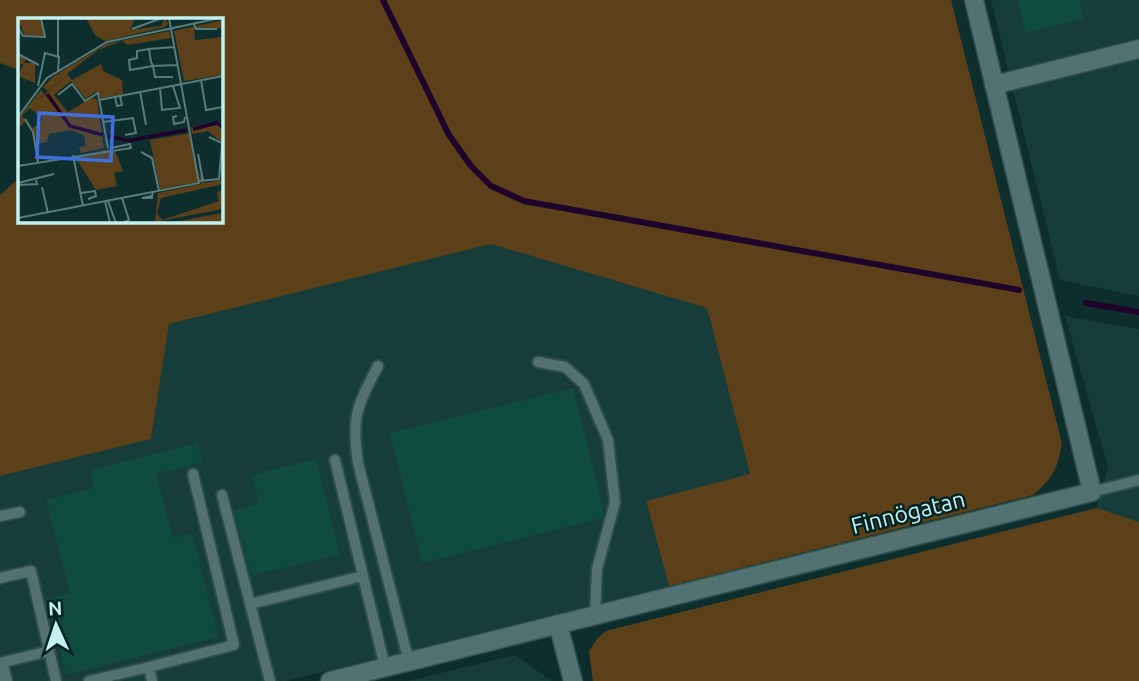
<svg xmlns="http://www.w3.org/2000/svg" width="1139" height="681" font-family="Ubuntu,sans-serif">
  <rect width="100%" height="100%" fill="#0e2e2d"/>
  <!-- built -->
  <g fill="#173d3b">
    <polygon points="991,0 1139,0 1139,296 1060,280"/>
    <polygon points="491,244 707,308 750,475 646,501 669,586 286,681 0,681 0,476 151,439 169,324"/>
    <polygon points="1065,316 1139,329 1139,522 1097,508 1108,467"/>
    <polygon points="515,655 552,681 408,681"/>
  </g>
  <!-- green -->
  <g fill="#5b401a">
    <path d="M0 0H951L1062 444C1057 470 1053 478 1033 495L669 586 646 501 750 474 707 308 491 244 169 324 151 439 0 476V195L19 178V220H220V19H19V70L0 63Z"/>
    <polygon points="1097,508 1139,522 1139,681 593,681 589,651 597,639 606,631"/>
  </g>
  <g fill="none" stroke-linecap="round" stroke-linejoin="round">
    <!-- stream -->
    <g stroke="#1f032b" stroke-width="6">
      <polyline points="383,0 449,135 471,166 491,186 524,201 1019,290"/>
      <polyline points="1086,303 1139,312"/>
    </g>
  </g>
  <!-- building -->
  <g fill="#104c3e">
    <polygon points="1018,0 1079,0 1084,19 1026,33"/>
    <polygon points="573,388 604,512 602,518 422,563 390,433"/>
    <polygon points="198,443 202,462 156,474 173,538 192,533 218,637 66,675 47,599 70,593 46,500 94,488 90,470"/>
    <polygon points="316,459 340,555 251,575 234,510 259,503 252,475"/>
  </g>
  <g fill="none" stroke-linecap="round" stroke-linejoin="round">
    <!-- lane casing -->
    <g stroke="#2b4d4c" stroke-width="14">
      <g id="lane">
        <polyline points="538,362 565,367 584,384 608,440 615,502 597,569 595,615"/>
        <path d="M378 366C357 406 351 418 358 463L409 662"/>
        <polyline points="335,460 385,667"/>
        <polyline points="1092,492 1139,480"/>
        <polyline points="222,495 270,681"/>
        <polyline points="0,516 20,512"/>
        <polyline points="0,578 31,571 56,681"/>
        <polyline points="250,604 363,576"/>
        <polyline points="0,663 49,651"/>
        <polyline points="89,681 149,667"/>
        <polyline points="152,681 149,667 234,645 193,474"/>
      </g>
    </g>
    <!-- street casing -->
    <g stroke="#2b4d4c" stroke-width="21">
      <g id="street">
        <polyline points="994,85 1139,49"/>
        <polyline points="558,624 573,681"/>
        <polyline points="0,669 3,681"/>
        <polyline points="330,681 1092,492 974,0"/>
      </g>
    </g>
    <!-- lane -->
    <use href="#lane" stroke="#527170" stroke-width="10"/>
    <!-- street -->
    <use href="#street" stroke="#527170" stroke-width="18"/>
  </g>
  <g text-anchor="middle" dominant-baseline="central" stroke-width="5" stroke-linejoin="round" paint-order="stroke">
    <!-- street labels -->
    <g font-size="23" fill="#c4f1ef" stroke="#032424">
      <text transform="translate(908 512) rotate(-14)">Finnögatan</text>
    </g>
  </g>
  <!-- overview -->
  <g transform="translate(18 18)">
    <rect width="205" height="205" fill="#0e2e2d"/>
    <path d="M0 0H22L27 18 6 17ZM68 0H125L117 1 112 12 143 8 147 0 150 6 147 9 87 23 77 17ZM205 2V10L176 11 177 22 205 19V57L166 63 156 13ZM151 13 153 20 109 27 104 23 80 32 49 56 54 62 83 46 85 53 104 62 105 76 84 80 77 74 68 81 53 63 36 77 50 94 73 80 79 81 86 130 63 135 61 129 68 128 66 117 52 112 31 116 29 124 19 126 14 111 25 101 12 90 15 87 4 98 8 103 0 110V101L23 72 26 76 20 82 49 57 30 73 25 69 36 58 88 26ZM0 37 8 40 6 45H17V65L0 58 6 45 0 48ZM202 104 205 125 190 113 174 116 173 109ZM172 115 180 164 142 171 132 122ZM91 131 98 135 105 153 96 155 99 168 78 172 57 139ZM205 146V166L143 180 139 195 144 202 201 183 199 174 205 172V191L137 204 140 175 183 166 181 152 186 165 204 162ZM205 195V205H151L193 197Z" fill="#5b401a"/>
    <path fill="none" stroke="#1f032b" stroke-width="3.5" d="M29 76 52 108 85 117M175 111 199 105 205 109M90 118 111 123 129 119M130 119 169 112"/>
    <path fill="none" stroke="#577c7b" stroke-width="2" d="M176 6 178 11H199M0 10 5 18 27 19 23 0M114 11 144 0M156 29 131 31 133 44 135 48 160 47M131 31 119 33V40L111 42 112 52 135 48 137 59H155M0 36 21 47M40 38V0M183 62 188 92 205 89M20 68 27 35 41 39 40 53M142 70 144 92 162 90 155 68M122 73 128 107M40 77 54 66 67 83 80 75 90 130M97 79 99 88 104 87 102 78M81 82 205 58M159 98 155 99 156 106 166 104 167 99M0 99 29 60 89 24 202 0M7 101 15 114 20 144M85 104 115 100 118 115 107 117M123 134 134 140 141 173M180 136 185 163M55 137 65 188M0 148 113 130 112 126 93 130M181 163 201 161 204 125 191 119M0 165 36 156M0 167 19 166 18 162M24 169 30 195M63 175 77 173 78 178 70 181M134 178 124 180H134V178L135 174M87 183 92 205M90 183 98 205M0 200 181 165 151 0M104 205 111 202 104 180"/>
    <path fill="#3e6fdd" fill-opacity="0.15" stroke="#3e6fdd" stroke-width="3.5" d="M21 95 95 99 93 143 19 139Z"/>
    <rect width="205" height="205" fill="none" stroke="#c4f1ef" stroke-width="3.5"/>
  </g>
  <!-- north arrow -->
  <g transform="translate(56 625) rotate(357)" stroke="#032424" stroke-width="5" paint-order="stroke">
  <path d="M0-5L12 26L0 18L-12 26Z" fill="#c4f1ef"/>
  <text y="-10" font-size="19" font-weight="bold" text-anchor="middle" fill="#c4f1ef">N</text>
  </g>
</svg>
